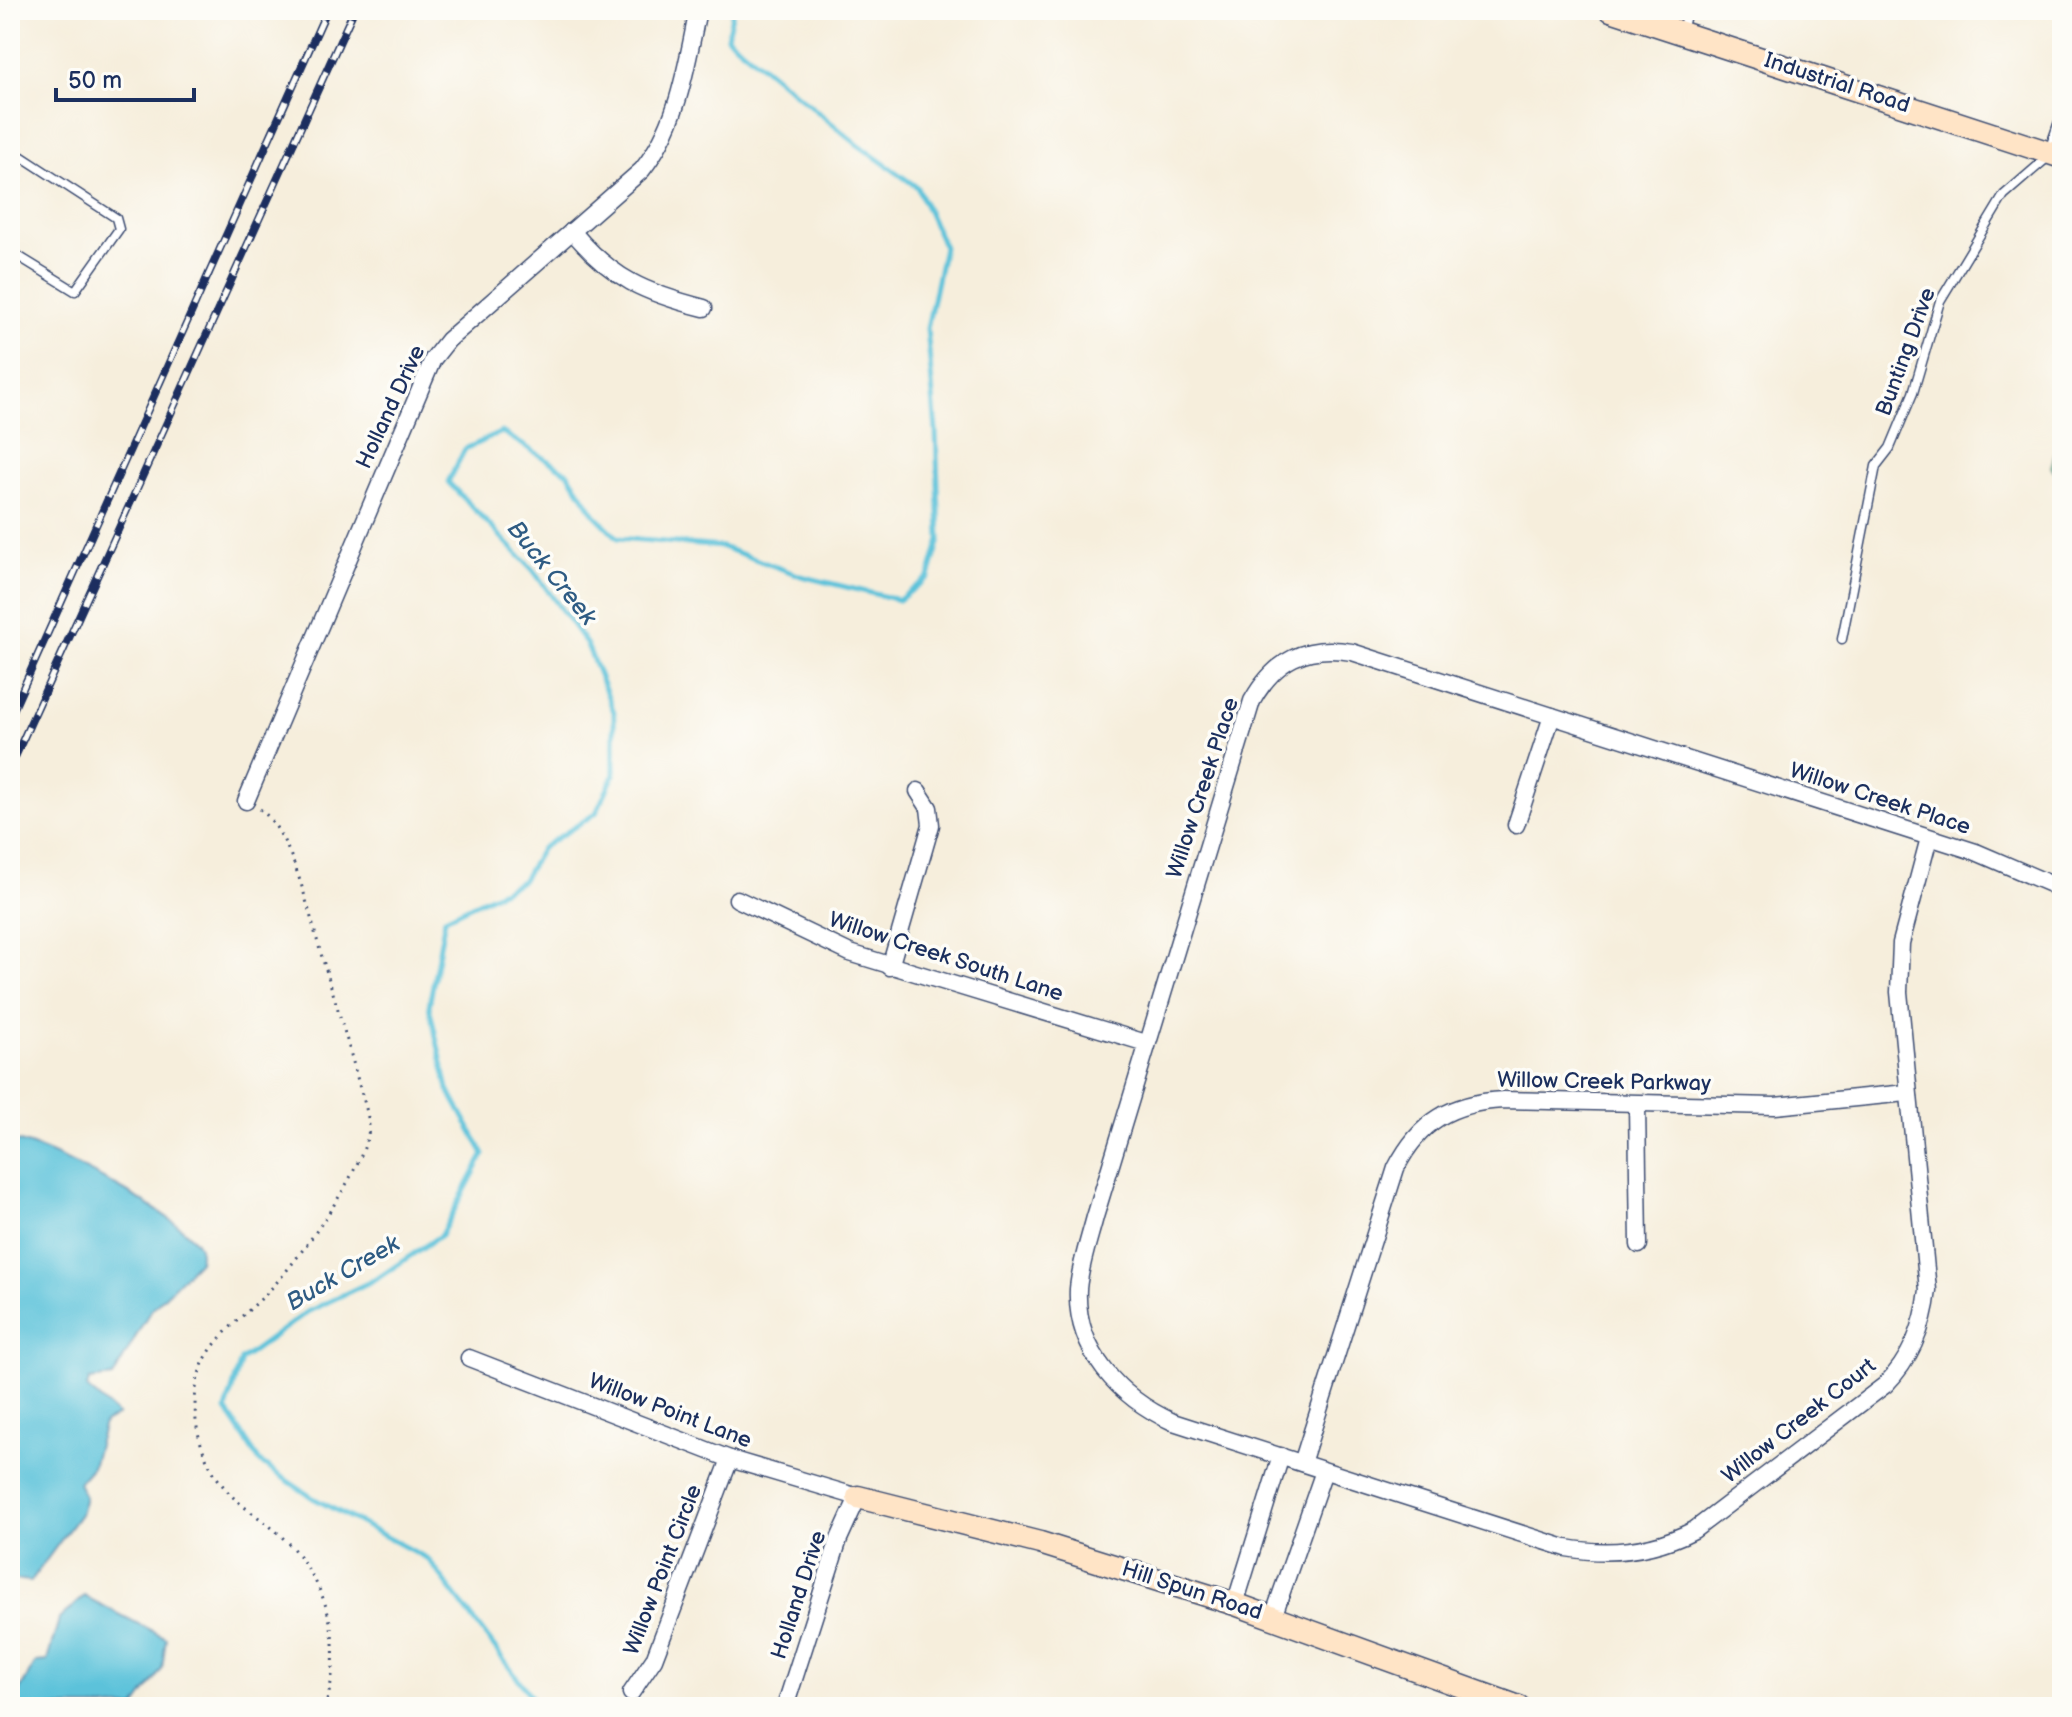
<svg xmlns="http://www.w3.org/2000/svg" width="2072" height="1717" font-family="'Balsamiq Sans',sans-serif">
  <rect width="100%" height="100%" fill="#fdfcf7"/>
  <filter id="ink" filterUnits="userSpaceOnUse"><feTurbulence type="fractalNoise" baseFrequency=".0125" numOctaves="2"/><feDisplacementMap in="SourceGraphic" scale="16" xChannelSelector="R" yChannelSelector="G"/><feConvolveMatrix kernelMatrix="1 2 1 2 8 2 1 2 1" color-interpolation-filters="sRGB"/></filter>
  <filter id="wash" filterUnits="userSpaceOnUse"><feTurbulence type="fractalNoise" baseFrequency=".006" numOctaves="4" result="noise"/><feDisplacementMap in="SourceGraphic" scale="32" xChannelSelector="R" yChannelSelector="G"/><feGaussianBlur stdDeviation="1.8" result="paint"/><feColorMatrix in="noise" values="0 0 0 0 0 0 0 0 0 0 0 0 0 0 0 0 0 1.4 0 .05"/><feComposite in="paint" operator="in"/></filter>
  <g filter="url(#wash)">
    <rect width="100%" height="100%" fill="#f6eedc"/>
    <!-- green -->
    <polygon fill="#7dd69b" stroke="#4c827c" stroke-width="2" points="2062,432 2062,486 2051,467"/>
    <!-- water -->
    <g fill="#5cc2da" stroke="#3c789c" stroke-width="2">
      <path d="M10 1140C44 1143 179 1215 197 1244 201 1249 200 1255 199 1261L150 1311 113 1377 89 1380 87 1388 118 1415 104 1423 92 1467 78 1483 85 1497 80 1514 31 1581 10 1579Z"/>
      <polygon points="84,1596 166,1638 162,1669 135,1707 10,1707 36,1662 47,1661 59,1619"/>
    </g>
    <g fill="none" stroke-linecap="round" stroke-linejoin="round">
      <!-- stream -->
      <polyline stroke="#5cc2da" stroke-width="5" points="539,1707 428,1559 313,1498 261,1463 226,1410 241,1360 307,1312 378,1278 441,1235 484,1154 448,1089 429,1006 445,918 522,881 542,848 596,813 614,775 614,712 587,645 533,570 448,482 465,449 502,432 568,473 595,515 618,538 722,547 801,576 899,600 929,577 940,539 936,431 927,328 944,247 917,187 858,145 727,37 733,10"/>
    </g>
  </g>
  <g filter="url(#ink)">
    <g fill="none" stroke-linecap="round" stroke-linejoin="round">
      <!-- lane casing -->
      <g stroke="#3c4c71" stroke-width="11">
        <g id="lane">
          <polyline points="1682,32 1687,10"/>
          <polyline points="10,149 116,218 119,229 75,291 10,251"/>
          <polyline points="1842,639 1876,466 1890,448 1913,393 1940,301 2004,195 2048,157"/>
        </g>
      </g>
      <!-- street casing -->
      <g stroke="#3c4c71" stroke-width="19">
        <g id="street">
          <polyline points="2052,154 2062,125"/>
          <path d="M572 231C612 279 645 293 704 308"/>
          <path d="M246 801 433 359 448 340 642 170C679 124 686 66 698 10"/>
          <polyline points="1516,825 1552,716"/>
          <path d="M1929 838 1901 943 1899 992 1928 1290C1924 1326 1911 1359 1885 1385L1694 1530C1653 1551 1611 1556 1566 1548L1173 1422C1120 1398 1075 1351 1078 1289 1080 1265 1089 1240 1095 1217L1252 701C1275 660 1305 644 1352 652L1976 852 2062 889"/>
          <polyline points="737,899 850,953 1146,1043"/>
          <polyline points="890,967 931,825 929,808 918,791"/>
          <polyline points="1637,1104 1639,1245"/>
          <polyline points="469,1358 730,1459 858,1497 839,1539 785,1707"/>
          <path d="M1302 1463 1396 1168C1420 1121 1451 1103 1503 1100L1775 1106 1907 1093"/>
          <polyline points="1235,1604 1281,1456"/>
          <polyline points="1273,1617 1324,1471"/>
          <polyline points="631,1693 654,1659 730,1459"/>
        </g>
      </g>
      <!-- secondary casing -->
      <g stroke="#3c4c71" stroke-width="25">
        <g id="secondary">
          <polyline points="1611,10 2062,157"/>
          <polyline points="858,1497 1040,1543 1235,1604 1519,1707"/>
        </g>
      </g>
      <!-- path -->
      <path stroke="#3c4c71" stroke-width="3" stroke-dasharray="2 6" stroke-linecap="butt" d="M260 809C294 836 309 915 322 957 335 999 348 1042 359 1085 363 1098 368 1112 369 1126 369 1165 291 1271 262 1298 236 1323 204 1345 197 1382 190 1422 202 1464 230 1494 245 1510 266 1521 281 1536 329 1582 345 1645 325 1707"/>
      <!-- lane -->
      <use href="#lane" stroke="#fff" stroke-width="8"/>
      <!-- street -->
      <use href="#street" stroke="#fff" stroke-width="16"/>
      <!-- secondary -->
      <use href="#secondary" stroke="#ffe4c6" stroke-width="22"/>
      <!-- rail casing -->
      <g stroke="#1b2f5e" stroke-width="8">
        <g id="rail">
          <polyline points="10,717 327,10"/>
          <polyline points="10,768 354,10"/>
        </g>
      </g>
      <!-- rail -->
      <use href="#rail" stroke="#fdfcf7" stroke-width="5" stroke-dasharray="15" stroke-linecap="butt"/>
    </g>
  </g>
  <g text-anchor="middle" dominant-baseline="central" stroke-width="7" stroke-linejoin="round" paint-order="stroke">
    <!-- street labels -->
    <g font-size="22" fill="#1b2f5e" stroke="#fdfcf7">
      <text transform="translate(1837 83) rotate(18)">Industrial Road</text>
      <text transform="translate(1906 352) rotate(-70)">Bunting Drive</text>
      <text transform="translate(391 407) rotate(-65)">Holland Drive</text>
      <text transform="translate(1203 788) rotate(-72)">Willow Creek Place</text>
      <text transform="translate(1880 799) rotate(18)">Willow Creek Place</text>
      <text transform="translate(946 957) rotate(18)">Willow Creek South Lane</text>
      <text transform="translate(1604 1082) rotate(1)">Willow Creek Parkway</text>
      <text transform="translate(670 1411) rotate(21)">Willow Point Lane</text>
      <text transform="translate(1799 1421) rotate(-38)">Willow Creek Court</text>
      <text transform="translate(663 1570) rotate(-69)">Willow Point Circle</text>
      <text transform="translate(1192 1591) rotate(18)">Hill Spun Road</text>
      <text transform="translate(799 1595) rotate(-72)">Holland Drive</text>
    </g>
    <!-- water labels -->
    <g font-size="24" font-style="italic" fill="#2e5b83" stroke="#fdfcf7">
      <text transform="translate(552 573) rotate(51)">Buck Creek</text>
      <text transform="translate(343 1273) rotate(-30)">Buck Creek</text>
    </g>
  </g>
  <!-- margin -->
  <rect width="2072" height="1717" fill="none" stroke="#fdfcf7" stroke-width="40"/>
  <!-- scale -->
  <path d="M56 88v12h138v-12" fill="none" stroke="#1b2f5e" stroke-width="4"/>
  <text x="68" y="88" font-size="24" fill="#1b2f5e" stroke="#fdfcf7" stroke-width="6" paint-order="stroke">50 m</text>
</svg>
